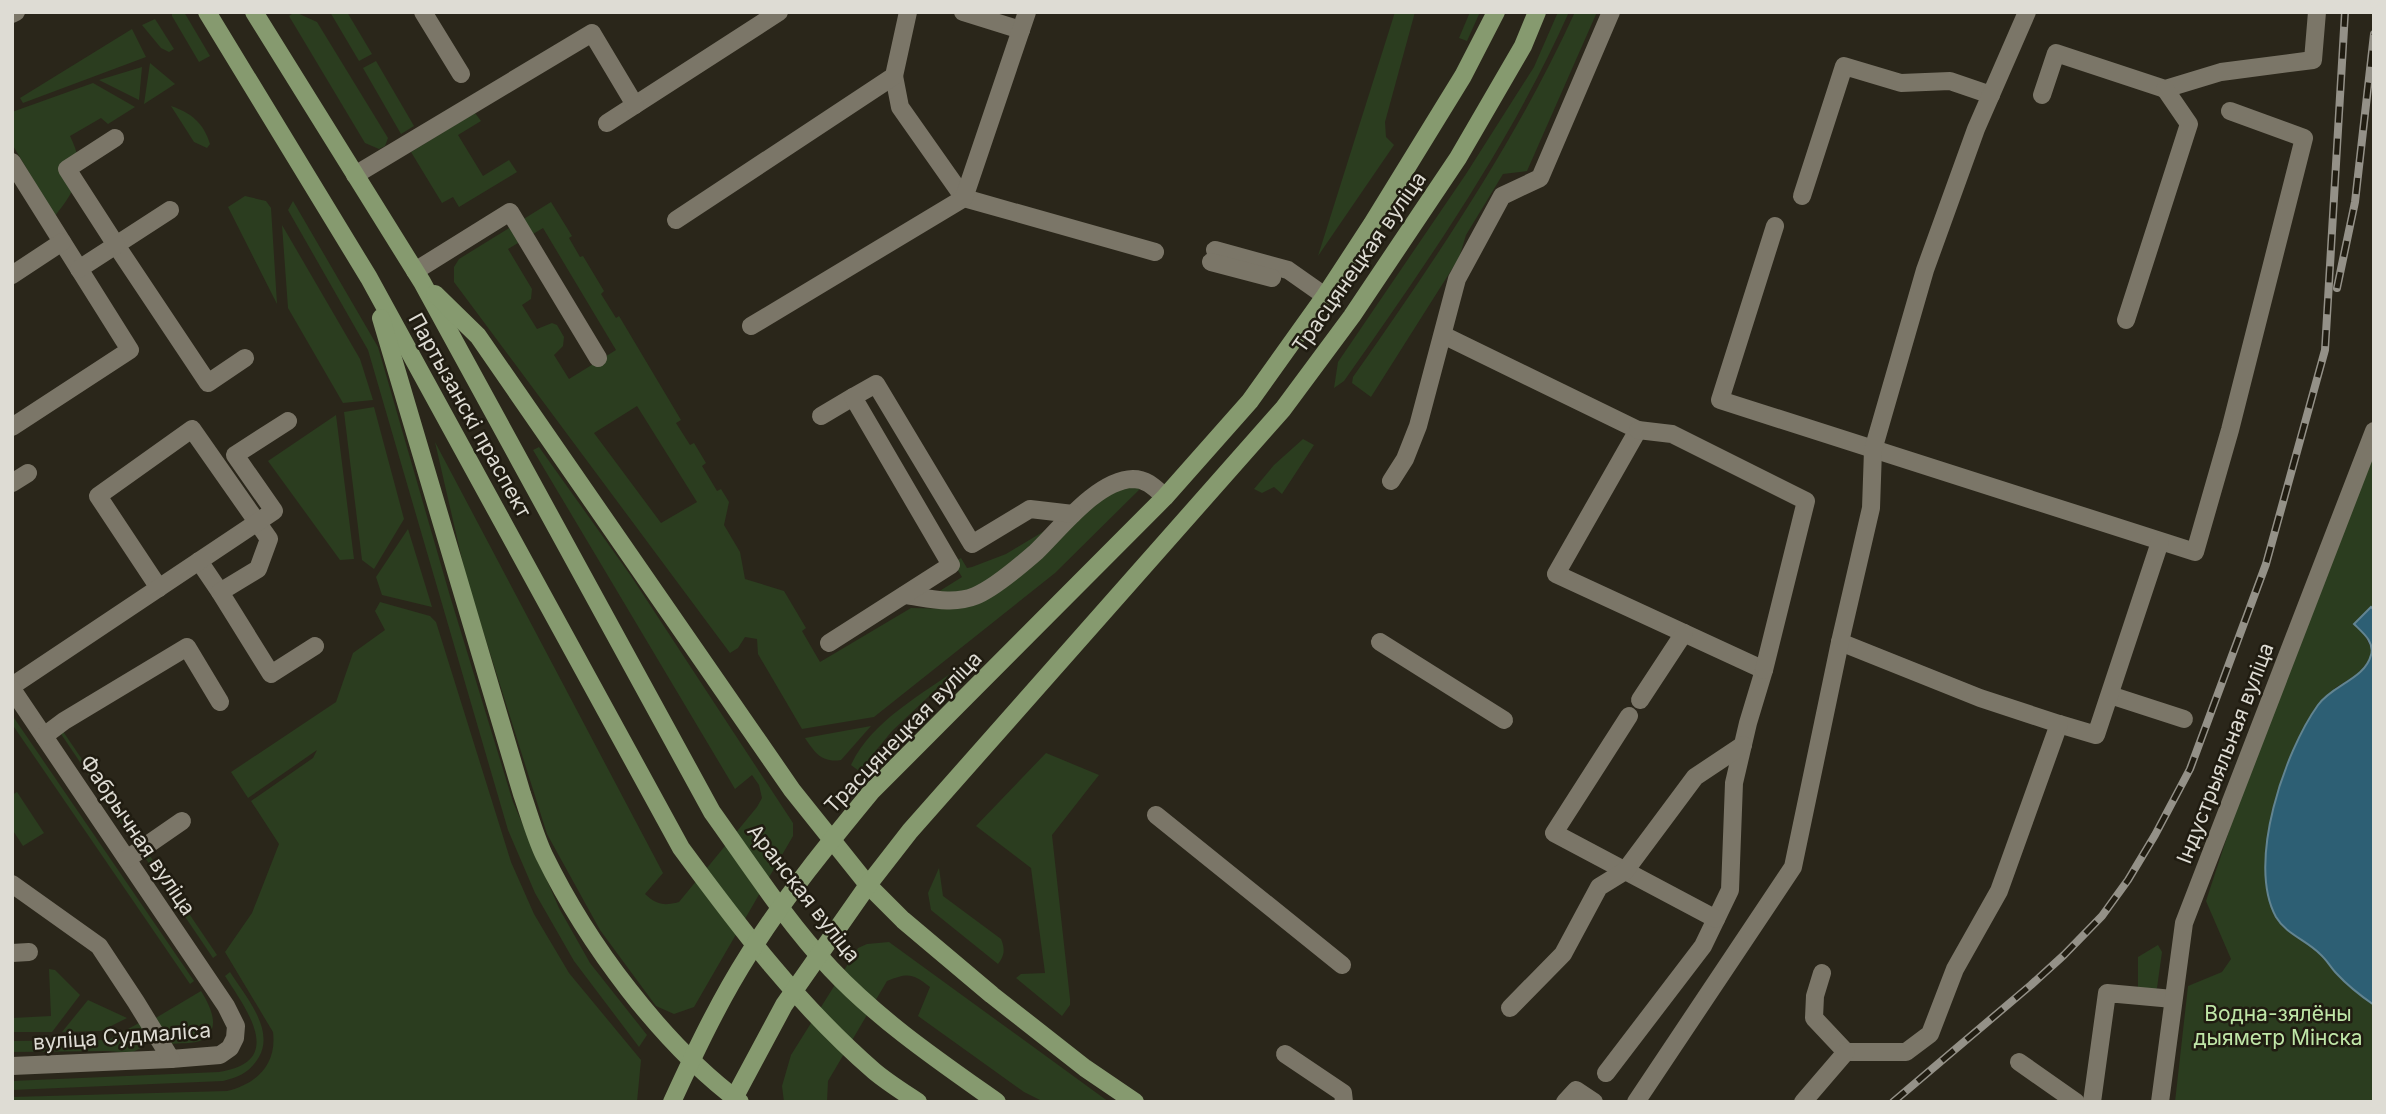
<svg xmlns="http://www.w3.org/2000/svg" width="2386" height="1114" font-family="Inter,sans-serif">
  <rect width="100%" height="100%" fill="#2a261a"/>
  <!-- green -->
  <g fill="#2b3d1f" fill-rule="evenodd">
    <polygon points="172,12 184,12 210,56 199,62 172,16"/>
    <polygon points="295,12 317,22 388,138 385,146 379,149 365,143 289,16"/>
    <polygon points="330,12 347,12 372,54 359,61"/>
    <polygon points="1395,12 1415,12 1385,122 1386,137 1394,145 1318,256"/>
    <polygon points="1470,12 1480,12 1467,41 1459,38"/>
    <path d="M1558 12H1569C1510 144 1427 263 1344 381L1334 388 1338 362 1466 174 1534 67Z"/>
    <path d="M1575 12H1597L1527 171 1503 174 1466 235 1459 258 1371 397 1352 383 1353 377C1435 260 1515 143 1575 12Z"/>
    <polygon points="155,19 174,49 169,52 161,48 142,25"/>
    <polygon points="132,29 146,57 23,103 20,98"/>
    <polygon points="376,61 414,126 401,134 363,68"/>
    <polygon points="150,63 175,84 144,104"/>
    <polygon points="142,67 139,100 99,80"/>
    <path d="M93 83 135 107 108 124 101 118 70 136C87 170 77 188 55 216L12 144V112Z"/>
    <path d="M171 106C191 113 203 122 210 144L207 148 194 142Z"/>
    <polygon points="475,113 481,121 458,135 483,176 509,160 517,172 459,207 453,197 442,203 411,152"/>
    <polygon points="245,196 266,201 271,208 277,304 228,207"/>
    <polygon points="293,201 378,347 450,596 513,802 559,908 590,963 647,1035 639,1047 574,961 535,893 508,830 368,350 288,210"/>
    <path d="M551 202 572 236 569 238 580 257 583 256 604 291 601 294 616 318 619 316 681 420 676 423 690 445 694 443 706 463 702 466 717 491 721 489 729 502 724 525 740 552 745 579 784 591 806 628 802 631 820 662 911 608 955 609 973 604 1087 506 1128 483 1143 486 1055 573 874 717 802 729 758 654 757 639 745 637 738 648 730 653 454 282V267L459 259ZM543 228 616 350 569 379 554 355 563 346 564 337 557 325 552 323 537 329 522 305 531 299 532 289 508 249ZM637 406 697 502 661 523 594 433Z"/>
    <polygon points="282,225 360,359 373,400 343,403 288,308"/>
    <polygon points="374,407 404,519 374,569 362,560 344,412"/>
    <polygon points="336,415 354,559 340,560 268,461"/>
    <polygon points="1303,439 1314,445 1282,494 1274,487 1262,493 1254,489 1274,465"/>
    <path d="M435 442 663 873 645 894C657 905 664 906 679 902L757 807 762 798 759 785 752 775 735 789 533 450 539 447 631 576 793 823V836L694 1007 674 1014 656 1006 600 930 547 834 466 577Z"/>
    <polygon points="2374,454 2374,610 2372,607 2365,636 2372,650 2371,658 2358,674 2335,688 2272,809 2267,856 2269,896 2277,919 2284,928 2324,956 2338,976 2374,1005 2374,1102 2175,1102 2188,986 2222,972 2231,959 2206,901 2250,767"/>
    <polygon points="408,529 432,607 382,595 376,577"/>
    <path d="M1046 530C1023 554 998 580 966 592 958 595 946 593 938 592L962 577 957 569 956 561 961 558 967 568 972 567 1006 554Z"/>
    <path d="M380 602 430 616 436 622 511 862 534 914 569 973 641 1060 637 1102H12V1097L227 1091C257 1084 277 1064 273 1032L225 952 252 913 279 844 251 801 313 758 317 750 248 798 231 772 336 702 353 653 385 630 375 611Z"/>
    <path d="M961 666 892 731 859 771 851 765C871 721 923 694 961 666Z"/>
    <polygon points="12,715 194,981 190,984 12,724"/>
    <path d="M871 726 841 760C822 763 815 753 805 738Z"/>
    <polygon points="60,727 139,843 136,845 57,728"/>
    <polygon points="1046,753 1099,775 1052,835 1070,999 1070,1005 1062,1016 1016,978 1021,974 1045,973 1031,868 976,826"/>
    <polygon points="17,792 44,833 23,846 12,829 12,795"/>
    <polygon points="148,853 217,955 213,958 144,856"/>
    <path d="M939 868 943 896 1001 939C1005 949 1005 955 998 964L931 910 928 893Z"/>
    <path d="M889 942 1109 1102H1044L1024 1092 918 1016 930 987C912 973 908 973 887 981L828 1081 827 1102H784L782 1086 791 1055 858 948 867 944Z"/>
    <polygon points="2158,945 2162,952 2157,988 2152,992 2138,990 2138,957"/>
    <polygon points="49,969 55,970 80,995 52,1032 12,1032 12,1018 51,1016"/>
    <path d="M230 972C245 996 275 1029 259 1057 250 1072 240 1077 223 1081L12 1090V1081L219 1072C287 1062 246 1009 225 976Z"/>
    <path d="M201 991C209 1004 223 1029 202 1040 194 1044 179 1043 169 1044L154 1019Z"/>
    <polygon points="88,1000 127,1018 101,1031 62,1032"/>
    <path d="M139 1023C145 1032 147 1037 143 1047L131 1053 108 1051 12 1052V1041L108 1040Z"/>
  </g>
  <!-- water -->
  <path fill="#2d5f74" stroke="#628491" stroke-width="2" d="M2371 607 2374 610V1005C2361 996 2348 986 2337 974 2331 968 2327 960 2320 954 2306 940 2286 934 2276 917 2246 863 2285 751 2318 705 2332 685 2365 679 2371 655 2375 642 2362 632 2354 624Z"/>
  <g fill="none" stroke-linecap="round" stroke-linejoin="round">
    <!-- minor -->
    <g stroke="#7b7668" stroke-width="18">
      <polyline points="423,12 461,74"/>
      <polyline points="963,12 1021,30"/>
      <polyline points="12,14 16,12"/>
      <polyline points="894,76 900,107 964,198 1155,252"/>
      <polyline points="2042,95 2056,53 2165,89 2221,72 2313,60 2317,12"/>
      <polyline points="607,123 779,12"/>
      <polyline points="12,162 130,350 12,427"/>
      <polyline points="355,175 592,33 635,105"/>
      <polyline points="1802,196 1844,66 1901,83 1950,81 1991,95"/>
      <polyline points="170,210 116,245 208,383 245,358"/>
      <polyline points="676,220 894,76 908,12"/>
      <polyline points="1775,226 1720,400 2195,552 2230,430 2304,138 2230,111"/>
      <polyline points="1215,250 1288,270 1325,296"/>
      <polyline points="1211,262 1272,278"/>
      <polyline points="79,269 116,245 67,169 115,138"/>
      <polyline points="415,271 510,212 598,358"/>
      <polyline points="12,275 62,242"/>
      <polyline points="2126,320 2189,124 2165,89"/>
      <polyline points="751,326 964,198 1027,12"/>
      <polyline points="1443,335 1638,430 1556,574 1764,670 1748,723 1734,783 1730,890 1703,946 1606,1073"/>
      <polyline points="821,416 853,397"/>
      <polyline points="1638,430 1672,434 1806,501 1764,670"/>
      <polyline points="1391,481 1405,459 1418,426 1457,279 1502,196 1540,178 1611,12"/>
      <polyline points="12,483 28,473"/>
      <polyline points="199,561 220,592"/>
      <polyline points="159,588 98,496 192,429 269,539 258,569 220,592 271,674 315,646"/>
      <path d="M905 595C928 598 953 605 975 596 993 589 1020 566 1036 552 1060 529 1097 480 1133 479 1147 479 1155 488 1165 497"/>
      <polyline points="1380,642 1504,720"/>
      <polyline points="829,643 951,565 853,397 876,384 972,544 1030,509 1073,514"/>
      <polyline points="12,686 274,511 235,455 288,421"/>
      <polyline points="12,689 226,1006 236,1026 235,1038 230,1048 220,1055 171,1059 12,1066"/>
      <polyline points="2110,695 2184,719"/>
      <polyline points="1640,700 1684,633"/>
      <polyline points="1629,716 1554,833 1716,919"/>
      <polyline points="2059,724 2096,735 2160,542"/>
      <polyline points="44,736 64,721 187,647 220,702"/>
      <polyline points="1156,815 1342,965"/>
      <polyline points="127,859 182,821"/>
      <polyline points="12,884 99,946 136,1002 171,1059"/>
      <polyline points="12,953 29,952"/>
      <polyline points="1822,973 1815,996 1814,1018 1846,1052 1906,1052 1930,1034 1955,969 1999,891 2059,724 1980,698 1840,642"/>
      <polyline points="1510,1008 1563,954 1599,887 1625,871 1695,777 1743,745"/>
      <polyline points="1285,1054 1343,1093 1344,1102"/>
      <polyline points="2019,1062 2076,1102"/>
      <polyline points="1565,1102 1576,1090 1594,1102"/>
      <polyline points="1636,1102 1793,867 1840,642 1871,508 1873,450 1925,270 1976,129 2027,12"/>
      <polyline points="1803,1102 1846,1052"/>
      <polyline points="2092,1102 2107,993 2173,999"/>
      <polyline points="2160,1102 2184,923 2374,431"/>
    </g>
    <!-- major -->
    <g stroke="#869a6f" stroke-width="18">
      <path d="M207 12 369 278 681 848C740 928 798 1005 874 1071 887 1082 903 1092 918 1102"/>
      <path d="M254 12 422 282 712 812C750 865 786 921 831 969 880 1021 939 1061 997 1102"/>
      <polyline points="435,294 478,336 792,790 868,885 903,920 992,995 1085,1068 1135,1102"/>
      <path d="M381 318 522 794C529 814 535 836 544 855 587 943 661 1043 740 1102"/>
      <path d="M672 1102C695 1052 719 1001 749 954 784 898 829 843 871 792L1165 497 1250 401 1325 296 1372 224 1463 76 1496 12"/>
      <polyline points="732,1102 784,1005 868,885 910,831 1283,409 1352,316 1458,158 1523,46 1537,12"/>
    </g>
    <!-- rail casing -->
    <g stroke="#949188" stroke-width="8">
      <g id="rail">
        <polyline points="2337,288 2355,202 2374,34"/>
        <polyline points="1893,1102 2031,985 2064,955 2102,916 2128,880 2155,835 2190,769 2266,564 2325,350 2345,12"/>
      </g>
    </g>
    <!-- rail -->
    <use href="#rail" stroke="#201c11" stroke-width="5" stroke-dasharray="16" stroke-linecap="butt"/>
  </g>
  <g text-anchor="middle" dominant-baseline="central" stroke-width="5" stroke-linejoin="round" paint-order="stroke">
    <!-- street labels -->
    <g font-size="21" fill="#dedcd4" stroke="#201c11">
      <text transform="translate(1359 262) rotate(-55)">Трасцянецкая вуліца</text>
      <text transform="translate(470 415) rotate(61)">Партызанскі праспект</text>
      <text transform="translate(903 732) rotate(-46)">Трасцянецкая вуліца</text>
      <text transform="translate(2225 753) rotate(-69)">Індустрыяльная вуліца</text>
      <text transform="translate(138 835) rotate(56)">Фабрычная вуліца</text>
      <text transform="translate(804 893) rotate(52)">Аранская вуліца</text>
      <text transform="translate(122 1036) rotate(-4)">вуліца Судмаліса</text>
    </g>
    <!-- park labels -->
    <g font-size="21" fill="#bfe6a7" stroke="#201c11">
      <text x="2278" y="1013">Водна-зялёны<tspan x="2278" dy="24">дыяметр Мінска</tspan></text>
    </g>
  </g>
  <!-- border -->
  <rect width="2386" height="1114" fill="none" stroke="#dedcd4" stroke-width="28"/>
</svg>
